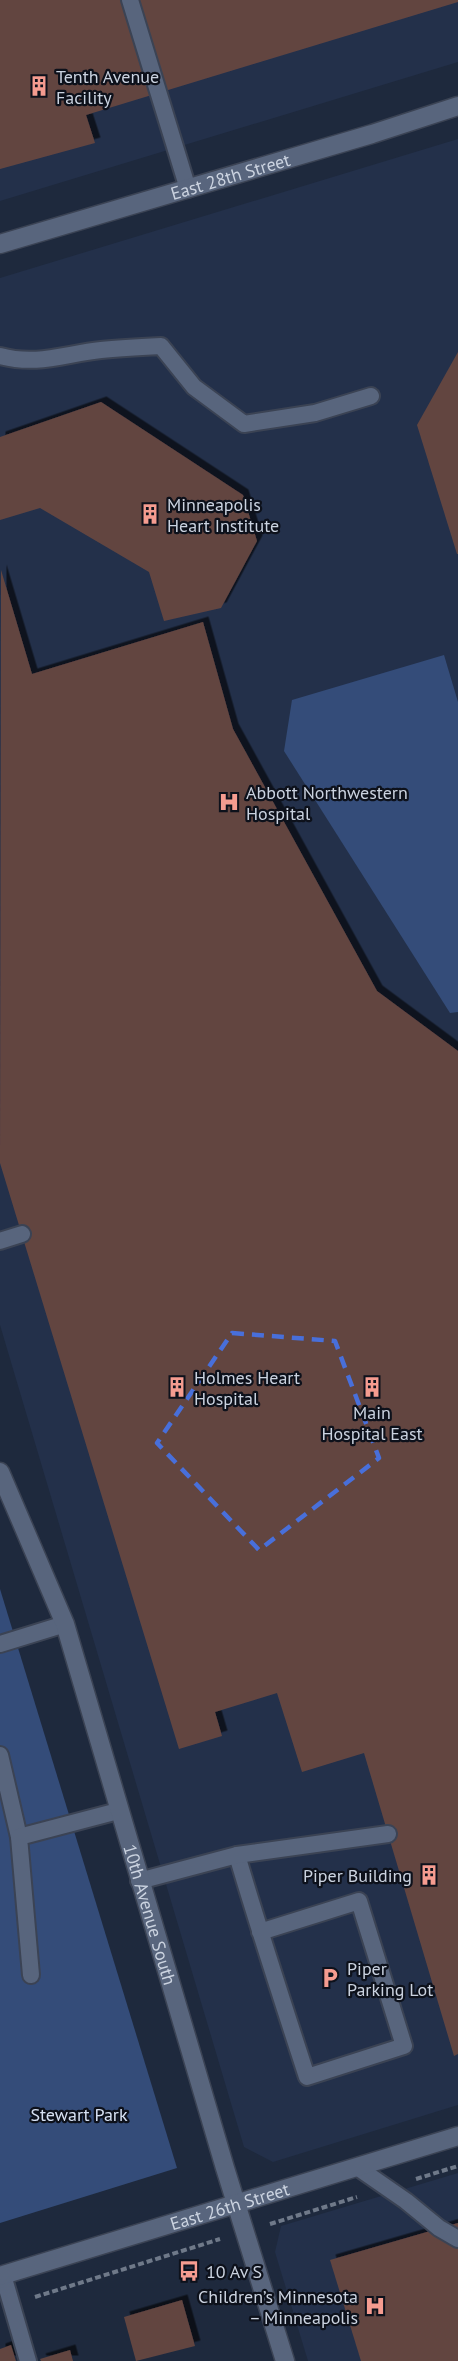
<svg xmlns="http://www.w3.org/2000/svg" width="458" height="2361" font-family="'PT Sans',sans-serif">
  <defs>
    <filter id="shadow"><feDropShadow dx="5.5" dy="-5.5" stdDeviation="0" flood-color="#0009"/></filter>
  </defs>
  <rect width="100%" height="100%" fill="#1e293d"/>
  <!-- built -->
  <g fill="#23304a">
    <polygon points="0,0 458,0 458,62 0,201"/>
    <polygon points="458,139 458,2105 273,2162 244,2147 0,1325 0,278"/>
    <polygon points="458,2173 458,2361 308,2361 275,2252 281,2226"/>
  </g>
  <!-- park -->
  <g fill="#344c79">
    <polygon points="444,655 458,702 458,1012 450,1013 284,751 292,700"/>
    <polygon points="0,1589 177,2168 0,2223"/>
  </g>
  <!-- building -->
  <g fill="#624541" filter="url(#shadow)">
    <polygon points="0,0 458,0 458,2 86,115 95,143 0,169"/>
    <polygon points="458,352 458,554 457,554 417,425"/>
    <polygon points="101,402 243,495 257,541 221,608 164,621 149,572 40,508 0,520 0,437"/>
    <polygon points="1,570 32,674 203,622 233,729 377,991 458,1051 458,2054 454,2056 364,1753 302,1772 277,1693 215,1712 222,1736 179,1749 0,1163"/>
    <polygon points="458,2223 458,2361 361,2361 330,2260"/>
    <polygon points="182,2300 195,2346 136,2361 124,2317"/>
    <polygon points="11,2345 16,2361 0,2361 0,2349"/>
    <polygon points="70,2350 73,2361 41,2361 40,2359"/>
  </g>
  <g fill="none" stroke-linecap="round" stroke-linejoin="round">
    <!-- lane casing -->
    <g stroke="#3b4354" stroke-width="20">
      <g id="lane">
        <polyline points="130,0 188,189"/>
        <path d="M0 356C37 366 64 354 101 350 121 348 141 347 161 346L194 387 244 424 315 413 371 396"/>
        <polyline points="0,1241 22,1234"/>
        <polyline points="0,1644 65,1624"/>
        <polyline points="0,1755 19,1837"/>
        <path d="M237 1855C259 1930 283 2003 307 2077L404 2046 359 1901 260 1932"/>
        <polyline points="139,1881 237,1855 388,1834"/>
        <polyline points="31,1975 19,1837 118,1811"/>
        <polyline points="357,2167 406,2201 439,2228 458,2239"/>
        <polyline points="3,2275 28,2361"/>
      </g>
    </g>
    <!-- street casing -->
    <g stroke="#3b4354" stroke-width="21">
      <g id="street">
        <path id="s1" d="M0 1472 65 1624 225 2168 285 2361"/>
      </g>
    </g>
    <!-- secondary casing -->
    <g stroke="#3b4354" stroke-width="21">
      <g id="secondary">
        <path id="s2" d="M0 244 372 134 458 106"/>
        <path id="s3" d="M0 2276 458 2136"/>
      </g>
    </g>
    <!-- path -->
    <g stroke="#6f7989" stroke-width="4" stroke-dasharray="6 3" stroke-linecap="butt">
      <polyline points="416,2179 458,2166"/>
      <polyline points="270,2224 357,2197"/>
      <polyline points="35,2297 220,2239"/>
    </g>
    <!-- lane -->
    <use href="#lane" stroke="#58657d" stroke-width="16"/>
    <!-- street -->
    <use href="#street" stroke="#58657d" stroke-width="18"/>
    <!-- secondary -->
    <use href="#secondary" stroke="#58657d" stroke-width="18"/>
  </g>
  <!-- marked area -->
  <path fill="none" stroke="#486fda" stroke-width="4.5" stroke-dasharray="12 8" stroke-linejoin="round" d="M232 1333 335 1341 379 1458 259 1550 157 1443Z"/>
  <!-- icons -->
  <defs>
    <g id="building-bare" transform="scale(1.62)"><path d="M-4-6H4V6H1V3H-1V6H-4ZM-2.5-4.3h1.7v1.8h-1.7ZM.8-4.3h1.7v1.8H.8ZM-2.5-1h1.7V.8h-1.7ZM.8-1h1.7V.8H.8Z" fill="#f59c90" stroke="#0d111b" stroke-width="2.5" paint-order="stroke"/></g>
    <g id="hospital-bare" transform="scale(1.62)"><path d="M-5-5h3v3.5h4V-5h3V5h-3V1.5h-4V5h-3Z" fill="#f59c90" stroke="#0d111b" stroke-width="2.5" paint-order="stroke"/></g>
    <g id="parking-bare" transform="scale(1.62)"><path d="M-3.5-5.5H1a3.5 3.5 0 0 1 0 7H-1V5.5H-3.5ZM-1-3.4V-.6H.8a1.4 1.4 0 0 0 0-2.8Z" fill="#f59c90" stroke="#0d111b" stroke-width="2.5" paint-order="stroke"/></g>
    <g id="bus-bare" transform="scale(1.62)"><path d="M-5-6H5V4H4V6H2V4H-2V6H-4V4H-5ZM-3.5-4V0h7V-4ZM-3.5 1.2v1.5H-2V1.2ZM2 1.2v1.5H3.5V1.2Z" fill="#f59c90" stroke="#0d111b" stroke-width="2.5" paint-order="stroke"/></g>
  </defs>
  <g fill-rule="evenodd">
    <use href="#building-bare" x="39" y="86"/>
    <use href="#building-bare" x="150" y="514"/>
    <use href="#hospital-bare" x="229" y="802"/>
    <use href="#building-bare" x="177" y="1387"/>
    <use href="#building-bare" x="372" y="1387"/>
    <use href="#building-bare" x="429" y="1875"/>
    <use href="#parking-bare" x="330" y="1978"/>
    <use href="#bus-bare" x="189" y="2271"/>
    <use href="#hospital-bare" x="375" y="2306"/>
  </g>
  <g text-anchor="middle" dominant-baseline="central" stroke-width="4.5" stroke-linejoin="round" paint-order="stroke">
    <!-- poi labels -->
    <g font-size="18" fill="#cbd3e0" stroke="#0d111b" text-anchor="start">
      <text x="56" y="76">Tenth Avenue<tspan x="56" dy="21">Facility</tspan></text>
      <text x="167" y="504">Minneapolis<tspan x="167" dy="21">Heart Institute</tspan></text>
      <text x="246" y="792">Abbott Northwestern<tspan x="246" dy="21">Hospital</tspan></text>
      <text x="194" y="1377">Holmes Heart<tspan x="194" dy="21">Hospital</tspan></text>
      <text x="372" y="1412" text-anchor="middle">Main<tspan x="372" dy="21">Hospital East</tspan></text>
      <text x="412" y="1875" text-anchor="end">Piper Building</text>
      <text x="347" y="1968">Piper<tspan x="347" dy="21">Parking Lot</tspan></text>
      <text x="206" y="2271">10 Av S</text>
      <text x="358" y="2296" text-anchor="end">Children’s Minnesota<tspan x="358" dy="21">– Minneapolis</tspan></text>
    </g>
    <!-- street labels -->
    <g font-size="18" fill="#cbd3e0" stroke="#0d111b">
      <text stroke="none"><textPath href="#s2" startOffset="240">East 28th Street</textPath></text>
      <text stroke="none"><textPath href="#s1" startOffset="468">10th Avenue South</textPath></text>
      <text stroke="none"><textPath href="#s3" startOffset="240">East 26th Street</textPath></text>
    </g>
    <!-- park labels -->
    <g font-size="18" fill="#d7e1f3" stroke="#0d111b">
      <text x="79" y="2114">Stewart Park</text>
    </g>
  </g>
</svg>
